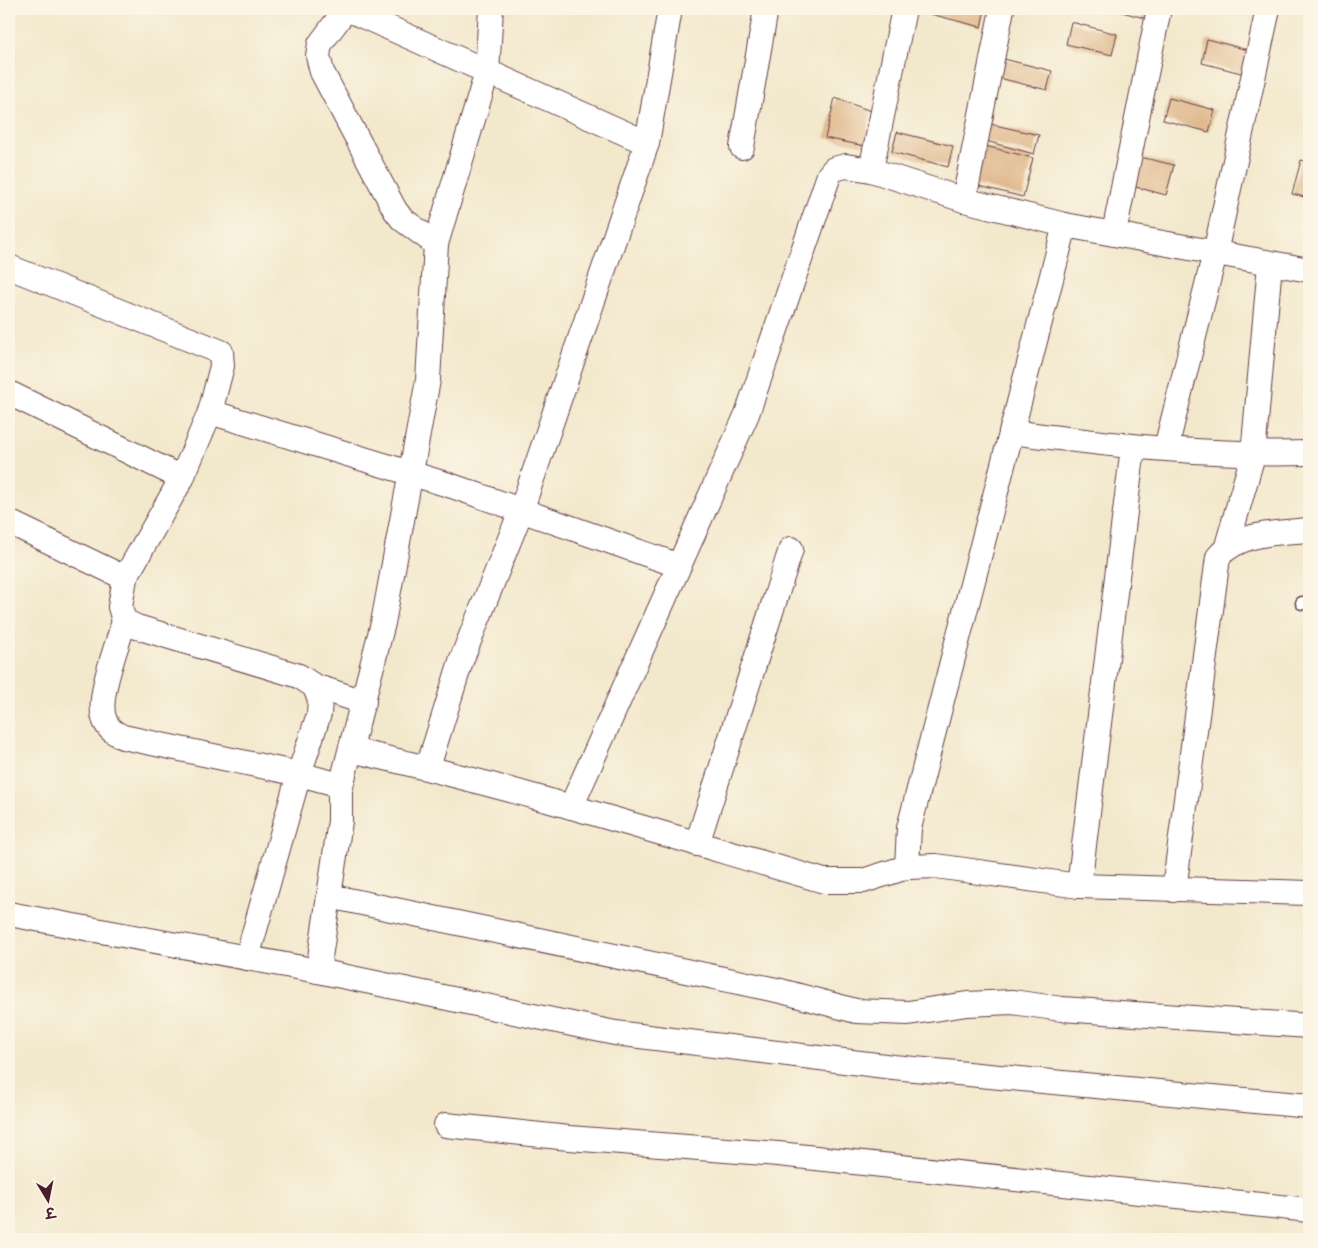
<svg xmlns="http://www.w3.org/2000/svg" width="1318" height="1248" font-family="Caveat,'Playpen Sans Deva',sans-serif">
  <rect width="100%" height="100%" fill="#fcf5e5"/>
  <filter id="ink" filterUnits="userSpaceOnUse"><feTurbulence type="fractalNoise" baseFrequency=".02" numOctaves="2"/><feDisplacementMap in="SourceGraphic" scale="10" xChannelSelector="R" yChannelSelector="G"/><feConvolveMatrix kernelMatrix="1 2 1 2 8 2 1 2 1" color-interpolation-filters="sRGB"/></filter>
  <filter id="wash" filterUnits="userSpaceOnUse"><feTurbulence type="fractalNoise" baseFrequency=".0096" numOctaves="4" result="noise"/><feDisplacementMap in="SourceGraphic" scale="20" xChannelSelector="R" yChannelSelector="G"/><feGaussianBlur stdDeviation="1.12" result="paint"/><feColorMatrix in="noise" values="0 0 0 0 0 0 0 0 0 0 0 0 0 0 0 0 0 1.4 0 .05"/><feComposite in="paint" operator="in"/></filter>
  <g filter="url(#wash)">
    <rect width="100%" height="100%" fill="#f2e8cc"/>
    <g id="blocks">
      <!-- building -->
      <g fill="#dfb88d">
        <polygon points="911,9 985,9 981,27"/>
        <polygon points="1111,9 1150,9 1148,19"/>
        <polygon points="1071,22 1117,34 1112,55 1066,44"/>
        <polygon points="1207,39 1251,51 1245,74 1202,63"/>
        <polygon points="996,57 1052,71 1047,90 991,76"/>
        <polygon points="835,98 871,111 865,146 825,138"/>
        <polygon points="1169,98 1215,110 1209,132 1163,120"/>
        <polygon points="986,123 1039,135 1034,154 982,140"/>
        <polygon points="897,132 953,146 948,167 892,152"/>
        <polygon points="981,145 1033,158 1023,197 971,184"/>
        <polygon points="1136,156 1174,165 1166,195 1128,185"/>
        <polygon points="1301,160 1309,162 1309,198 1292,194"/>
      </g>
    </g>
  </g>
  <g filter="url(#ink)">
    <use href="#blocks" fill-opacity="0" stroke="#633d43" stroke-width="1"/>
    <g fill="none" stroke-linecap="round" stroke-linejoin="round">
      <!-- lane casing -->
      <g stroke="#633d43" stroke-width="15">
        <polyline id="lane" points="1302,603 1309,603"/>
      </g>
      <!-- street casing -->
      <g stroke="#633d43" stroke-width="26">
        <g id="street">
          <polyline points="346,9 320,44 318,56 322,72 395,210 402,219 436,244"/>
          <polyline points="347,9 647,143 670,9"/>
          <polyline points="742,147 766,9"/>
          <polyline points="871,170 904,9"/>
          <polyline points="964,200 1002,9"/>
          <polyline points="1114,233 1159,9"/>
          <polyline points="9,267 221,352 222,366 210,412 182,478 125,578 120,607 124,621 137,627 299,676 314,686 320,699 319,714 299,774 247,958"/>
          <polyline points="9,393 182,478"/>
          <polyline points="210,412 452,486 677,565"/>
          <path d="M1011 432C1110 445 1209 456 1309 453"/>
          <polyline points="1166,448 1215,253 1268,9"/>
          <polyline points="9,522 125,578"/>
          <polyline points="1227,546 1253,455 1270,264"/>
          <path d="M124 621C118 645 95 699 105 721 109 730 115 733 123 737L299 774 333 783 340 790V821L318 971"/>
          <polyline points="314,686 364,702"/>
          <path d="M351 750C510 786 666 835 824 881H863L907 867 936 866 1079 886 1309 893"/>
          <polyline points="428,767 461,661 521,511 647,143"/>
          <polyline points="340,790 383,623 428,380 436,244 487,72 491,9"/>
          <polyline points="571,807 747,414 829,175 834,169 846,166 871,170 964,200 1065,225 1309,270"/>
          <polyline points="697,844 791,549"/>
          <polyline points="907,867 909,828 1065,225"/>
          <polyline points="1079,886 1133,447"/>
          <path d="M1174 890 1218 557C1239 532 1278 533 1309 530"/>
          <polyline points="329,896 781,991 856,1011 908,1013 967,1004 1012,1002 1062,1009 1309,1026"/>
          <polyline points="9,914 318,971 615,1033 893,1067 1309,1106"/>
          <polyline points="446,1125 569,1138 778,1154 1309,1210"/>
        </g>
      </g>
      <!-- lane -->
      <use href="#lane" stroke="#fff" stroke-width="12"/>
      <!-- street -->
      <use href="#street" stroke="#fff" stroke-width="24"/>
    </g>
  </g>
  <!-- margin -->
  <rect width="1318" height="1248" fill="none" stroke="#fcf5e5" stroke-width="30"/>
  <!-- north arrow -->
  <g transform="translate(48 1200) rotate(170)" stroke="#fcf5e5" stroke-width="4" paint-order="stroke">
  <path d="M0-4L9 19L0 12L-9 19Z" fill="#4a1f2b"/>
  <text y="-8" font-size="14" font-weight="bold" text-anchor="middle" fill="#4a1f2b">उ</text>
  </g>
</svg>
